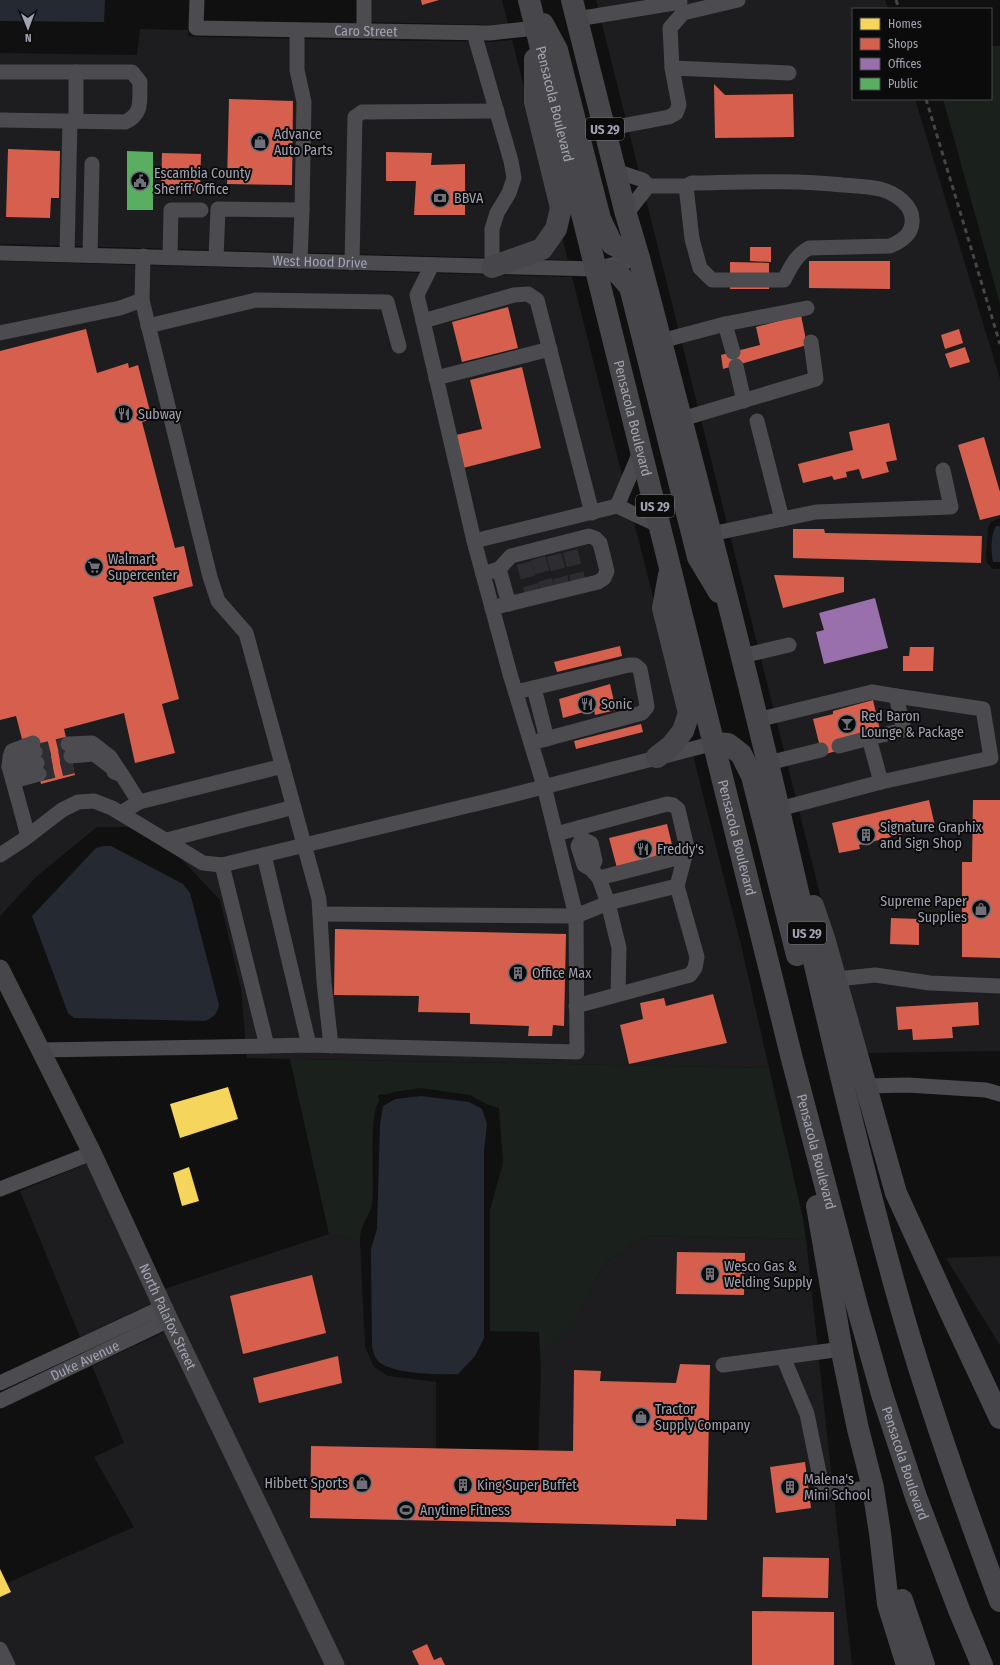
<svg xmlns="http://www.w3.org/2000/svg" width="1000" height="1665" font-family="'Fira Sans Condensed',sans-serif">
  <rect width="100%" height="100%" fill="#101011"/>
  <!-- built -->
  <g fill="#1d1d1f">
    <polygon points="371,0 502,0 508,24 490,25 371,22"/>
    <polygon points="596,0 885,0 888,9 853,9 853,99 915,99 1000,379 1000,518 991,522 988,528 986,555 987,563 993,569 1000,569 1000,1051 864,1053 850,1014"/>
    <polygon points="140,29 188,30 188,36 202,37 490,42 512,40 568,260 0,244 0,53 137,55"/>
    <polygon points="0,261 572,277 741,945 769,1068 247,1058 241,989 220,900 151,827 97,827 36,877 0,916"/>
    <polygon points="88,1163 153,1303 80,1337 20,1191"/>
    <polygon points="329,1234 360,1241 365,1347 374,1367 388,1376 436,1382 436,1461 538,1457 541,1372 540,1353 567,1329 606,1262 645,1235 806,1239 852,1665 343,1665 164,1289"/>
    <polygon points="1000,1256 1000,1345 946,1258"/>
    <polygon points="166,1331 326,1665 0,1665 0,1586 134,1527 94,1457 124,1443 92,1366"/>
  </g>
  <!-- green -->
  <g fill="#1a211c">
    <polygon points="991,46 1000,46 1000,304 943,99 991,99"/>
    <path d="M290 1059 769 1068 803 1219 806 1239 645 1235 606 1262 567 1330 540 1353 539 1332 490 1331V1210L503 1163 499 1108 486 1104 470 1095 421 1088 394 1092 388 1094 378 1095 379 1101C368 1118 375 1180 372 1203 370 1217 360 1223 360 1241L329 1234Z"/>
  </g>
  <!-- water -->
  <g fill="#252932">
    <polygon points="0,0 105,0 104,22 0,21"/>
    <path d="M996 526H1000V562H993C991 551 990 536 996 526Z"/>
    <path d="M103 846H111L183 884 190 893 219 1005C217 1014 214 1017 205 1021L74 1018 68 1013 32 916 96 848Z"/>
    <path d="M421 1096 469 1102 482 1109 487 1124 484 1151V1338L475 1356 458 1374C440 1375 390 1374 378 1361 375 1358 373 1351 372 1347L371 1249 377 1229 380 1125 383 1106 395 1099Z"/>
  </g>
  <!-- homes -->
  <g fill="#f6d55c">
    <polygon points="228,1087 238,1119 180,1138 170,1104"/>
    <polygon points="189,1167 199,1201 182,1206 173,1173"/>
    <polygon points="0,1569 11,1592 0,1597"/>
  </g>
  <!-- shops -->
  <g fill="#d6604d">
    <polygon points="421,0 439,0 422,5"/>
    <polygon points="714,84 725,95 793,94 794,137 715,138"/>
    <polygon points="229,99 293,101 292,185 227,184"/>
    <polygon points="8,149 60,151 59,198 51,198 50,218 6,217"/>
    <polygon points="386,152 432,153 431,165 465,164 465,215 414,215 416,181 386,181"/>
    <polygon points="162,153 201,154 200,191 161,191"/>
    <polygon points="750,247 771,247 771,262 750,261"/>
    <polygon points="809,261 890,261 890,289 809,288"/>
    <polygon points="730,262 769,263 769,289 730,289"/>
    <polygon points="508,307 518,348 462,362 452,322"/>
    <polygon points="801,315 807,345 723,369 721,355 760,345 756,327"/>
    <polygon points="86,329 97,373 128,363 129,368 138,365 152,419 142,422 175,548 184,546 193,586 153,597 179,699 162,704 175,753 135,763 124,713 64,729 75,775 41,784 31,737 22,739 16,716 0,720 0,351"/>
    <polygon points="959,329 963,343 945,349 941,335"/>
    <polygon points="965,347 970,362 950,368 945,354"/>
    <polygon points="522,367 541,448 463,468 456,435 482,429 470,380"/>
    <polygon points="889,423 897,460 886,462 889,472 862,479 859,469 846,472 847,477 834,480 832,476 803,483 798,464 853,450 849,432"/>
    <polygon points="984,437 1000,492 1000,515 980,520 958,445"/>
    <polygon points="793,529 824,529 825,533 982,536 981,563 793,558"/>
    <polygon points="774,575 844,577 844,592 783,608"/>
    <polygon points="620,646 622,656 557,672 554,662"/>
    <polygon points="910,647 934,647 933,671 903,671 903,656 909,656"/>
    <polygon points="610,684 616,710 595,715 594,709 563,718 559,699"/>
    <polygon points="873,700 880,730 840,750 822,755 813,719 833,714 833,711"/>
    <polygon points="641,724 643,732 576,749 574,741"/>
    <polygon points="929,800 935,826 859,845 860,849 839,853 832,823"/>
    <polygon points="973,800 1000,800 1000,958 962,957 962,862 972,862"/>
    <polygon points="667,824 674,853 617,868 609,838"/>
    <polygon points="891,918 919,919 919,945 890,944"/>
    <polygon points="335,929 566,934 564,1026 553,1025 552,1036 528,1036 529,1026 470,1024 470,1013 418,1012 419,996 334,995"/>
    <polygon points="713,994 727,1043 629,1064 620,1025 643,1019 640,1003 664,998 666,1006"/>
    <polygon points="978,1002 979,1025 952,1027 953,1038 913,1040 912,1029 898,1030 896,1007"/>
    <polygon points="677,1252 745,1253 744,1295 676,1294"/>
    <polygon points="312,1275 326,1333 243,1354 230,1296"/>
    <polygon points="338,1356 342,1383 259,1403 253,1378"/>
    <polygon points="680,1364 710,1365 707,1520 676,1519 676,1526 310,1518 311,1446 573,1451 574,1370 601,1371 600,1381 676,1383"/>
    <polygon points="805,1462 811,1508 776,1513 770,1467"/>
    <polygon points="763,1557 829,1558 828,1598 762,1597"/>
    <polygon points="752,1611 834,1612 834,1665 752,1665"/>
    <polygon points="427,1644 434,1660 441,1657 445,1665 419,1665 412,1651"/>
  </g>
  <!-- offices -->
  <polygon fill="#9970ab" points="875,598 888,648 824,664 816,632 824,630 819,613"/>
  <!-- public -->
  <polygon fill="#5aae61" points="127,151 153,152 153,210 127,210"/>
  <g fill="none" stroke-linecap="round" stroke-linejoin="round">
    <!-- minor-tunnel -->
    <g stroke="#2d2d31" stroke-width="15" stroke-dasharray="15 8" stroke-linecap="butt">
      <polyline points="570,551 578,580"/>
      <polyline points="554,555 562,584"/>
      <polyline points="538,558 547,588"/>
      <polyline points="524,563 532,592"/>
      <polyline points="35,752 68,744"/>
      <polyline points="37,763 69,757"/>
      <polyline points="39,774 73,766"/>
    </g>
    <!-- minor -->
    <g stroke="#4b4b50" stroke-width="15">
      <path id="s1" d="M197 0 196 28 490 33 536 28"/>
      <polyline points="364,0 364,30"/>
      <polyline points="577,19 680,2"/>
      <polyline points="474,33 511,161 514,178 509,193 497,213 492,229 492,267"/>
      <polyline points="672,68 789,73"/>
      <path d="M0 72H132L140 82C139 99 144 114 125 122L0 120"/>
      <polyline points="76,72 76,121"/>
      <polyline points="605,129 669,117 676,113 679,105 672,68 670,28 683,13 738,0"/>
      <polyline points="616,171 643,180 648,186"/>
      <path d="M648 186H686L692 183H701C748 182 796 180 843 185 855 186 868 186 880 189 895 193 914 205 912 223 911 236 900 242 890 246L809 248C796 255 790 268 784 280H712L700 268 692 239 686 186"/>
      <polyline points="626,214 648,186"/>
      <path id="s2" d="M0 253 596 269 639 258"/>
      <polyline points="67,254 70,121"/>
      <polyline points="90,255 92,164"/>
      <polyline points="143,256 142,300 210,577 218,601 246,633 319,899 324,982 331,1046"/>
      <polyline points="170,257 171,210 201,210"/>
      <polyline points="216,258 218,209 302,210 304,102 297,70 297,30"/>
      <polyline points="300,261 302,210"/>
      <polyline points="352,263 355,117 362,112 497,111"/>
      <path d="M432 265 417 295 474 541 510 674 544 786 576 916 577 1052 309 1045 267 1046 222 865 500 798C572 780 643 761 715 743"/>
      <polyline points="423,321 514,295 528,294 537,300 592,513"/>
      <polyline points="148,326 256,300 387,302 399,346"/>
      <polyline points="0,333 120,308 142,300"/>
      <polyline points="661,341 725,324"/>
      <polyline points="733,352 725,324 807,308"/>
      <polyline points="736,366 744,401"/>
      <polyline points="436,378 550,349"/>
      <polyline points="682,419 816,379 811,342"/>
      <polyline points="757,421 782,519"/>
      <polyline points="617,506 641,450"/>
      <polyline points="711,534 816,512 951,507 943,470"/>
      <polyline points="474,541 617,506 660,526"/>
      <polyline points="499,569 509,604"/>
      <polyline points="483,574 499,569 511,556 589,536 595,538 600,543 607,571 604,578 598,582 492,608"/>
      <polyline points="742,656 789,645"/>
      <polyline points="534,688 547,739"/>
      <polyline points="516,692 629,665 635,665 640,669 646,700 647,707 642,713 531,743"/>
      <polyline points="757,720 872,692 896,696 904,730 869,738 881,782"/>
      <polyline points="33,743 12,751 10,757 9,767 18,758 35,752"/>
      <polyline points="68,744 92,743 110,757 122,775 94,754 71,756"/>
      <polyline points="839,746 869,738"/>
      <polyline points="37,763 9,767 13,781 39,774"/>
      <polyline points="768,763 821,750"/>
      <polyline points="114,772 122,775 139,802"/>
      <polyline points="13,781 28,836"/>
      <polyline points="779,809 881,782 991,758 983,709 896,696"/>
      <polyline points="121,813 139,802 283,766"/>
      <polyline points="579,828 582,839 578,846 584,865 591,869 599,878 608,903 619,948 618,994"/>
      <polyline points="556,834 667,804 673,805 678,809 687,848 677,886 697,957 695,968 690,975 576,1006"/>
      <polyline points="582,839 591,843 595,861 591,869"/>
      <polyline points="167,840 294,807"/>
      <polyline points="0,855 23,840 62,810 78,802 94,801 112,808 203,863 222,865"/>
      <polyline points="264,855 309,1045"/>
      <polyline points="599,878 685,856"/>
      <polyline points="320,914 576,916 608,903 677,886"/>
      <polyline points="828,980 875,975 930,983 1000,986"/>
      <polyline points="41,1050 267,1046"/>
      <polyline points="866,1086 908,1085 986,1090 1000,1094"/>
      <polyline points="0,1189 92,1153"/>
      <polyline points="783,1357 807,1414 823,1492 873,1488"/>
      <polyline points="723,1365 842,1349"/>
      <polyline points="0,1383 163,1307"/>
      <path id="s3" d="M0 1401 169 1320"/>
      <polyline points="0,1649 8,1665"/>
    </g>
    <!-- major -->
    <path stroke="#47474b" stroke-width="19" id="s4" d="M0 969 92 1153 169 1320 335 1665"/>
    <!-- highway -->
    <g stroke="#47474b" stroke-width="22">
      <path id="s5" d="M529 0 792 1059 857 1306 882 1394 916 1497 959 1610 982 1665"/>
      <path d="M572 0 626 214 639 258C685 432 730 605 772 780 812 950 849 1121 896 1290 925 1395 962 1499 1000 1601"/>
      <polyline points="543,24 557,50 600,219 612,244 639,258"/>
      <polyline points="492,267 542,249 556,229 561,208 535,102 535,59"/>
      <polyline points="596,269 617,272 630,287 698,557 719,592"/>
      <polyline points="715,743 728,744 741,754 752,776 797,955"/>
      <polyline points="657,757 671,746 683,731 689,713 663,608 669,575"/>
      <polyline points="813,906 824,938 896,1193 953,1318 1000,1418"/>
      <polyline points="817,1206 843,1357 858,1429 873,1488 880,1533 888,1604 907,1665"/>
      <polyline points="902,1600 924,1665"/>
    </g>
    <!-- rail -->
    <g stroke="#454649" stroke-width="3" stroke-dasharray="5 4" stroke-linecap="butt">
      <polyline points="896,0 899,9"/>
      <polyline points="926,99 1000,344"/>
    </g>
  </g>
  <!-- icons -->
  <defs>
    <g id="shop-ring" transform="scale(1)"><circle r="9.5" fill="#0b0b0c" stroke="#6e707a" stroke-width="1.5"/><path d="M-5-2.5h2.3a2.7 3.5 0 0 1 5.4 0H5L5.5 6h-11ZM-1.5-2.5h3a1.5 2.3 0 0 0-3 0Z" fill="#6e707a"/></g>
    <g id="civic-ring" transform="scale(1)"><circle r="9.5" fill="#0b0b0c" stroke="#6e707a" stroke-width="1.5"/><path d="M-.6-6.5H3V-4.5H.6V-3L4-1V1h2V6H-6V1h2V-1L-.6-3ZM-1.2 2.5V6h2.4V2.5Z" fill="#6e707a"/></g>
    <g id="bank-ring" transform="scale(1)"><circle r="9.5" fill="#0b0b0c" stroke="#6e707a" stroke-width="1.5"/><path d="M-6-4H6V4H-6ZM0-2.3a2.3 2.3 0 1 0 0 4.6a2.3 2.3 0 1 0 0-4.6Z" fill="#6e707a"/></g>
    <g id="restaurant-ring" transform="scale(1)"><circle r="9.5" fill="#0b0b0c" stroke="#6e707a" stroke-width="1.5"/><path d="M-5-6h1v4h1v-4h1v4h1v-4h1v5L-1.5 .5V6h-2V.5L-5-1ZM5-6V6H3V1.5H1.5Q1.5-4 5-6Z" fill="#6e707a"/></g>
    <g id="supermarket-ring" transform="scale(1)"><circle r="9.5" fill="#0b0b0c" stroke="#6e707a" stroke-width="1.5"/><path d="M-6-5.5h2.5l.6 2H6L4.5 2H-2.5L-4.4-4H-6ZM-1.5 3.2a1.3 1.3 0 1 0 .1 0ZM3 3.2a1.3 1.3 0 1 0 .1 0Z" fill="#6e707a"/></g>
    <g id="bar-ring" transform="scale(1)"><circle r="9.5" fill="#0b0b0c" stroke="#6e707a" stroke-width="1.5"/><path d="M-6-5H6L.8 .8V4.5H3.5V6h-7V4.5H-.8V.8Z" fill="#6e707a"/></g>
    <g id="building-ring" transform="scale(1)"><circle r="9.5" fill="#0b0b0c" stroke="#6e707a" stroke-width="1.5"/><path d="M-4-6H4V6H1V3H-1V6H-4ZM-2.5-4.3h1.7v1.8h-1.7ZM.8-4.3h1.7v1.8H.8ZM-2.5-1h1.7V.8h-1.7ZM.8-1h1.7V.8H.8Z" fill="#6e707a"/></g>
    <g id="stadium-ring" transform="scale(1)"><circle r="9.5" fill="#0b0b0c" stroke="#6e707a" stroke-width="1.5"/><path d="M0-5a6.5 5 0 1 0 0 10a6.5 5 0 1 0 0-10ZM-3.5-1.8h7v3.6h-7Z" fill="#6e707a"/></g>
  </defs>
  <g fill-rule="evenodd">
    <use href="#shop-ring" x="260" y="142"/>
    <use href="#civic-ring" x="140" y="181"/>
    <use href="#bank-ring" x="440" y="198"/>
    <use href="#restaurant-ring" x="124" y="414"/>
    <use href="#supermarket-ring" x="94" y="567"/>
    <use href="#restaurant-ring" x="587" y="704"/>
    <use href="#bar-ring" x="847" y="724"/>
    <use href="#building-ring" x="866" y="835"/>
    <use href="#restaurant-ring" x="643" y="849"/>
    <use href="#shop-ring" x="981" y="909"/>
    <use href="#building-ring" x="518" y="973"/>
    <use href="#building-ring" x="710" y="1274"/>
    <use href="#shop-ring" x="641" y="1417"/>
    <use href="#shop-ring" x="362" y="1483"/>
    <use href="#building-ring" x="463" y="1485"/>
    <use href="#building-ring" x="790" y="1487"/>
    <use href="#stadium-ring" x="406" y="1510"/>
  </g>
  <g text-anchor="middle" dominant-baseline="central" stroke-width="4" stroke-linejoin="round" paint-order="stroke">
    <!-- shield labels -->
    <g fill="#0b0b0c" stroke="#747580" stroke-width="1">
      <rect x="586" y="118" width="38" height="22" rx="3"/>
      <rect x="636" y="495" width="38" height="22" rx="3"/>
      <rect x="788" y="922" width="38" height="22" rx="3"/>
    </g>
    <g font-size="13" font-weight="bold" fill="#a1a3b2">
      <text x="605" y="129">US 29</text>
      <text x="655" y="506">US 29</text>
      <text x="807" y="933">US 29</text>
    </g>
    <!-- street labels -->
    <g font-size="14" fill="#a1a3b2" stroke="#0b0b0c">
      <text stroke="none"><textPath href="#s1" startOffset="198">Caro Street</textPath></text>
      <text stroke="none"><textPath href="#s5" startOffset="107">Pensacola Boulevard</textPath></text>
      <text stroke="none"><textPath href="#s2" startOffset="320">West Hood Drive</textPath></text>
      <text stroke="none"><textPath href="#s5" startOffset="431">Pensacola Boulevard</textPath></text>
      <text stroke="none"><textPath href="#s5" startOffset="863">Pensacola Boulevard</textPath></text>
      <text stroke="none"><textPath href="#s5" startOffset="1187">Pensacola Boulevard</textPath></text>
      <text stroke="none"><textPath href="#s4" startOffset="386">North Palafox Street</textPath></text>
      <text stroke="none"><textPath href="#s3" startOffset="94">Duke Avenue</textPath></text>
      <text stroke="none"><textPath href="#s5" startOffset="1511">Pensacola Boulevard</textPath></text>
    </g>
    <!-- poi labels -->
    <g font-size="14" fill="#a1a3b2" stroke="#0b0b0c" text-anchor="start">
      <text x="274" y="134">Advance<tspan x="274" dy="16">Auto Parts</tspan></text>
      <text x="154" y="173">Escambia County<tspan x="154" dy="16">Sheriff Office</tspan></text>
      <text x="454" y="198">BBVA</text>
      <text x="138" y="414">Subway</text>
      <text x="108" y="559">Walmart<tspan x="108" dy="16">Supercenter</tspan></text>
      <text x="601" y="704">Sonic</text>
      <text x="861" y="716">Red Baron<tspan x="861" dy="16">Lounge &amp; Package</tspan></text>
      <text x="880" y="827">Signature Graphix<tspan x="880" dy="16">and Sign Shop</tspan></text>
      <text x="657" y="849">Freddy's</text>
      <text x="967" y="901" text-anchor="end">Supreme Paper<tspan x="967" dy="16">Supplies</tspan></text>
      <text x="532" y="973">Office Max</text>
      <text x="724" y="1266">Wesco Gas &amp;<tspan x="724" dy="16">Welding Supply</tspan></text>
      <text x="655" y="1409">Tractor<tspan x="655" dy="16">Supply Company</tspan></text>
      <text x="804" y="1479">Malena's<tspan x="804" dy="16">Mini School</tspan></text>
      <text x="348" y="1483" text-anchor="end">Hibbett Sports</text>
      <text x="477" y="1485">King Super Buffet</text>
      <text x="420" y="1510">Anytime Fitness</text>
    </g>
  </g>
  <!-- legend -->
  <rect x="852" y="8" width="140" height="92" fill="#0b0b0c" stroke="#47484e"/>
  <rect x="860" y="18" width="20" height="12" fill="#f6d55c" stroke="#47484e"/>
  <text x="888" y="28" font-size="12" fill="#a1a3b2">Homes</text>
  <rect x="860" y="38" width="20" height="12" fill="#d6604d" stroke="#47484e"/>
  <text x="888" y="48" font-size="12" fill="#a1a3b2">Shops</text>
  <rect x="860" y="58" width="20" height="12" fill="#9970ab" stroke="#47484e"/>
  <text x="888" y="68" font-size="12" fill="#a1a3b2">Offices</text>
  <rect x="860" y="78" width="20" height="12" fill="#5aae61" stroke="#47484e"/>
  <text x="888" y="88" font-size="12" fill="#a1a3b2">Public</text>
  <!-- north arrow -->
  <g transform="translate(28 28) rotate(179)" stroke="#0b0b0c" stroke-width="3" paint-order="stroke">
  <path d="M0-3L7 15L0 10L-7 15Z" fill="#a1a3b2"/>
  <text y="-6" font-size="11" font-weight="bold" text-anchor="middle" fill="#a1a3b2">N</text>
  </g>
</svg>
